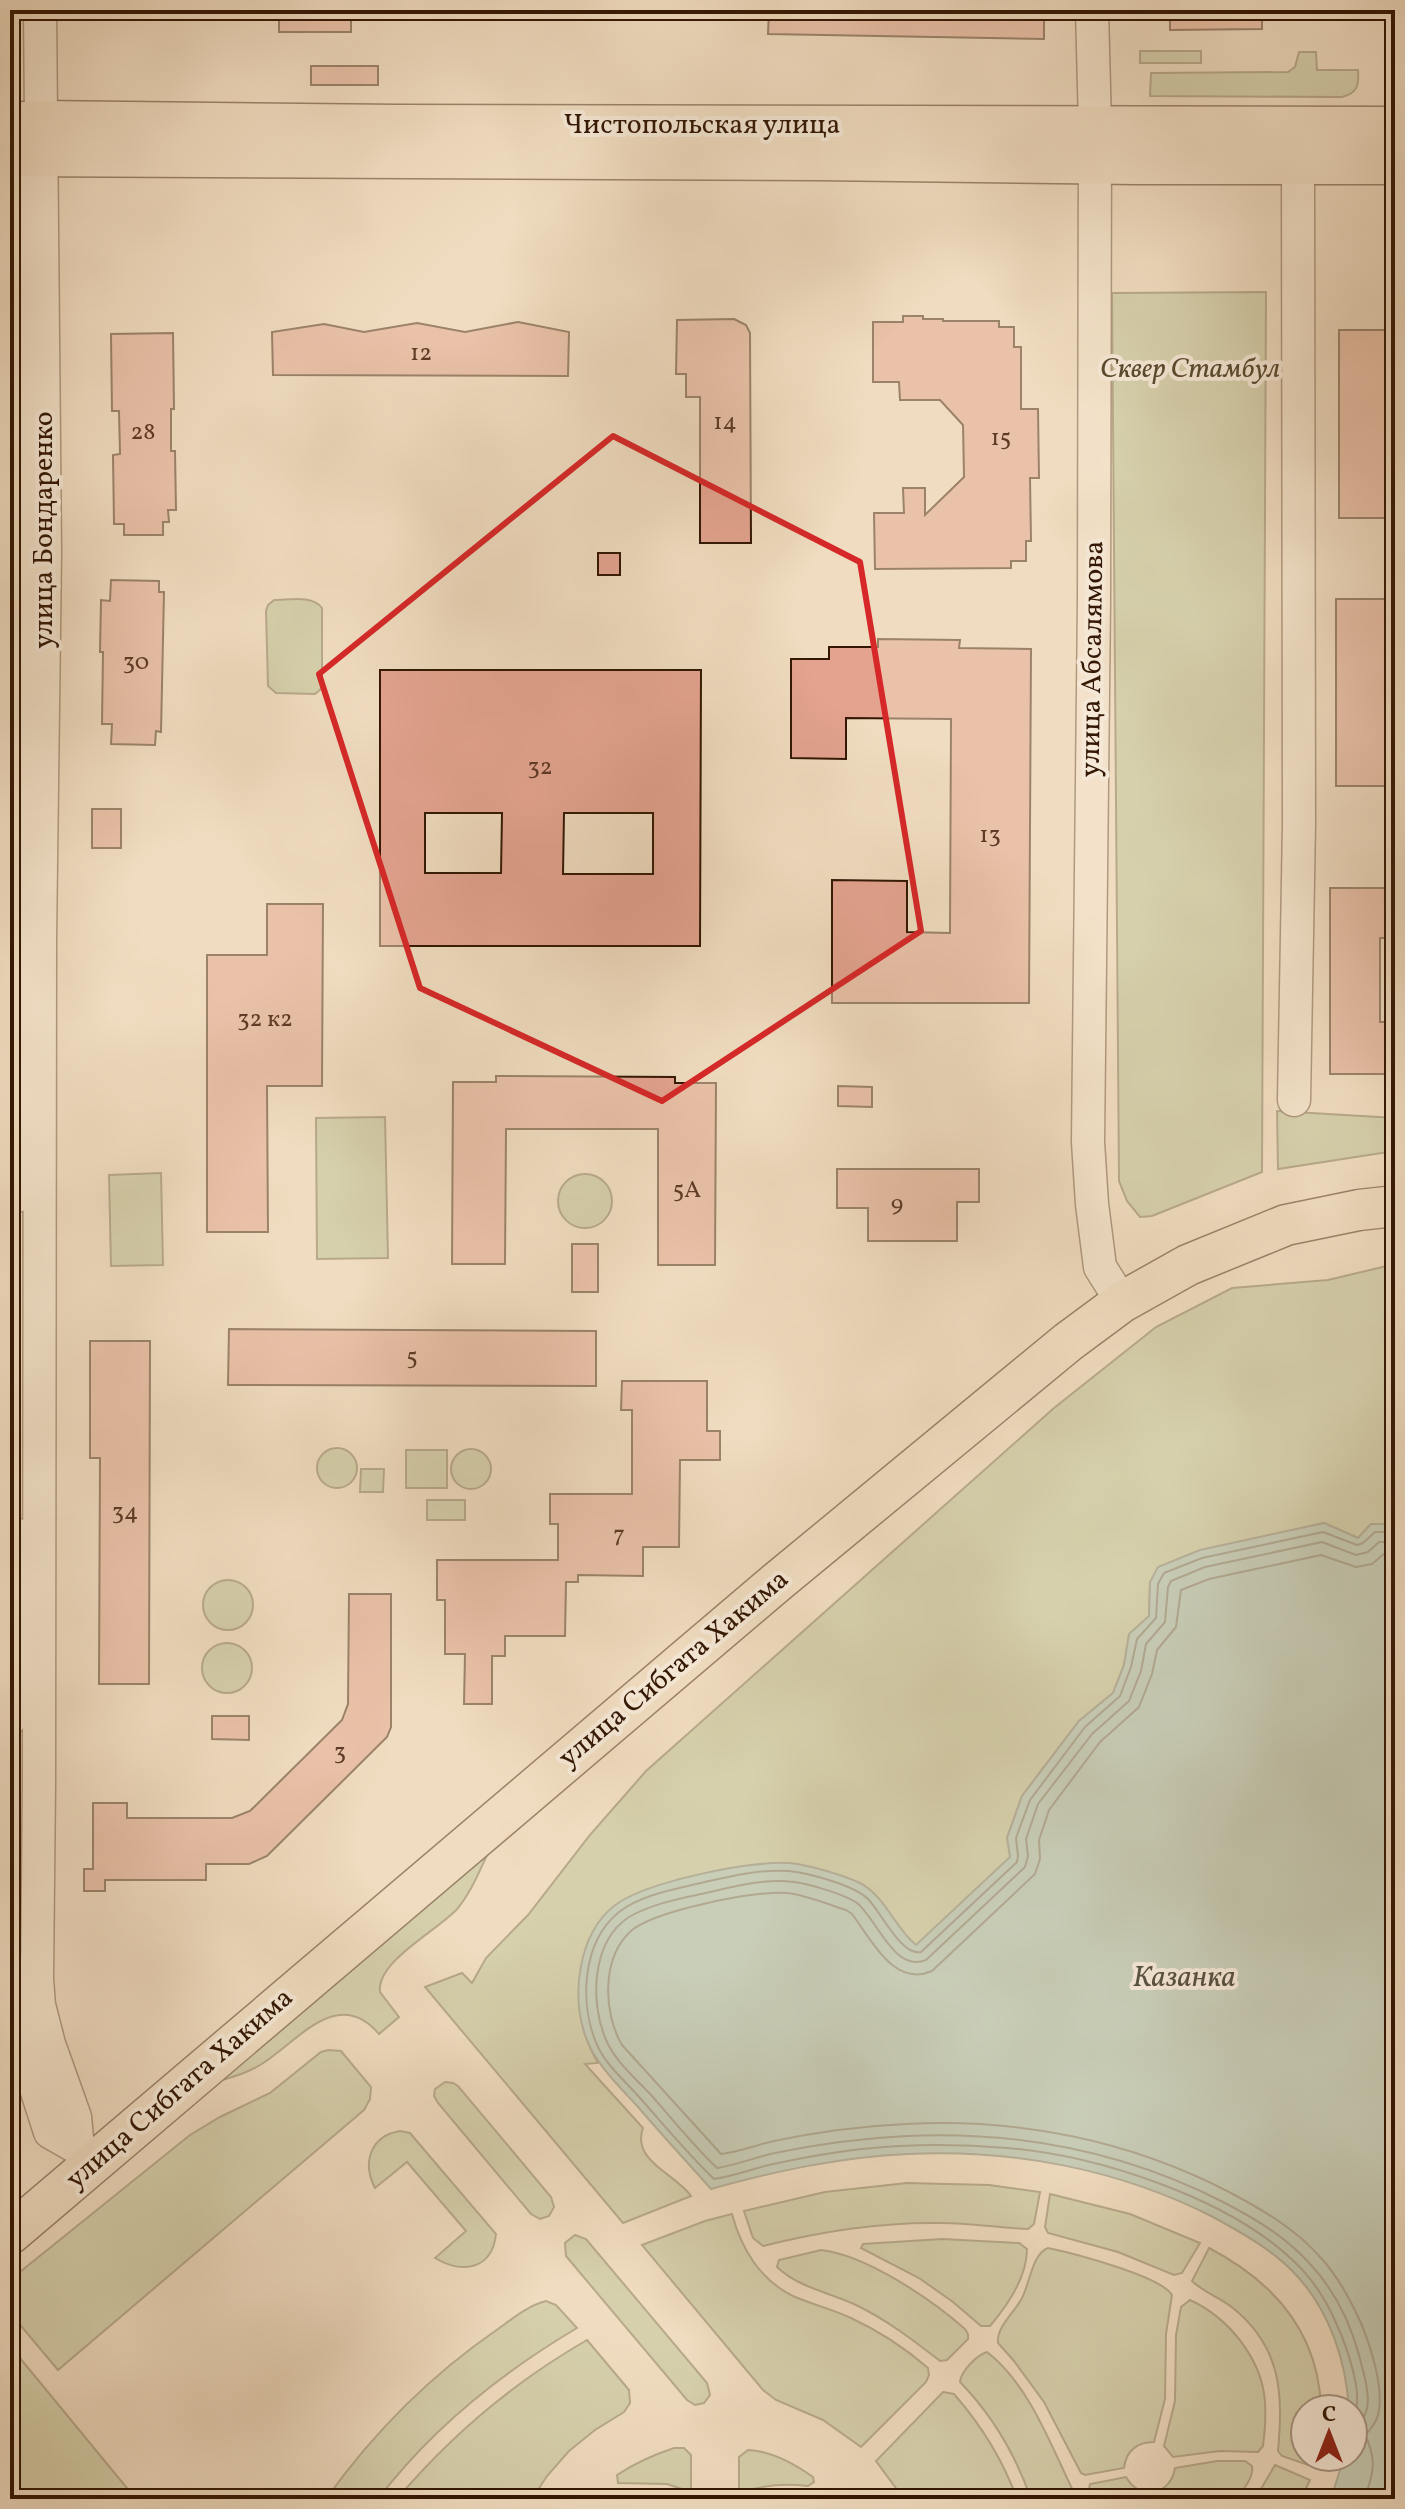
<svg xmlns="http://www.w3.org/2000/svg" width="1405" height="2509" font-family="Vollkorn,serif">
  <rect width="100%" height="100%" fill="#f0dcc0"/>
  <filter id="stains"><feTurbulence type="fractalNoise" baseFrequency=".0025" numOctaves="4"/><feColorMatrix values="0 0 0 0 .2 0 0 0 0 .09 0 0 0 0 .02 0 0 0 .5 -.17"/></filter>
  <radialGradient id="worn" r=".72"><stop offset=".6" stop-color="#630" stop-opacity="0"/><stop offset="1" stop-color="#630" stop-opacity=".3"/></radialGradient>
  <!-- green -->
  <g fill="#b5c296" stroke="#746c4c" stroke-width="2">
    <rect x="1140" y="51" width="61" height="12"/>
    <path d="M1299 52H1316L1317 70H1358C1359 85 1358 93 1342 97L1150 96 1151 73 1288 72 1295 67Z"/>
    <polygon points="1266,292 1262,1172 1152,1216 1140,1217 1127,1201 1119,1181 1112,293"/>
    <path d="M274 600C290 600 312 595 322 608V685L320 690 315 694 276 693 268 686 266 611 268 605Z"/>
    <polygon points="1277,1111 1395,1118 1395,1151 1278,1169"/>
    <polygon points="385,1117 388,1258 317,1259 316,1118"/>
    <polygon points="161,1173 163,1265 111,1266 109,1175"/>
    <circle cx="585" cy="1201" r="27"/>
    <path d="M1395 1264V1524H1371L1358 1538 1324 1523 1266 1536 1150 1582 1149 1616 1129 1635 1124 1665 1113 1693 1079 1721 1022 1796 1007 1838 1011 1857 916 1946 902 1933 872 1892 774 1863 726 1869 677 1880 589 1939C576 1985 573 2020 598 2063L585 2064 643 2128C631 2161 676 2174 691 2196L623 2223 425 1987 462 1973 472 1983 486 1958 528 1915 590 1835 646 1771 1054 1408 1156 1327 1232 1288 1328 1280Z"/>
    <circle cx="337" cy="1468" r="20"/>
    <circle cx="471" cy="1469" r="20"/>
    <rect x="406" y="1450" width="41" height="38"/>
    <polygon points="361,1469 384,1469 383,1492 360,1492"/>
    <rect x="427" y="1500" width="38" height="20"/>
    <circle cx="228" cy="1605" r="25"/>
    <circle cx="227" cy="1668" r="25"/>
    <path d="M488 1853C479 1872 471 1892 458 1908 439 1930 376 1961 380 1992L399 2017 379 2034C337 1984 296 2044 260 2065 246 2074 229 2078 213 2083Z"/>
    <polygon points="328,2050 341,2051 371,2087 370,2099 364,2110 58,2370 10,2313 10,2280 190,2135 220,2117 270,2093 321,2052"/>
    <polygon points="445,2082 453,2083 458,2086 551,2197 554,2207 549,2216 540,2219 531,2214 438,2103 434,2096 435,2089"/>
    <polygon points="10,2110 18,2147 10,2168"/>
    <path d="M400 2131 410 2133 496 2234C492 2270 462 2274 435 2258L466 2231 407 2162 375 2188C362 2163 370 2136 400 2131Z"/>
    <path d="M907 2183 989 2185 1040 2192 1034 2224 1028 2229C999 2228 971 2223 941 2223 881 2222 822 2231 763 2246L753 2238 744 2211 825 2192Z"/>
    <polygon points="1050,2194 1130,2214 1200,2243 1182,2273 1174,2275 1118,2252 1048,2233 1045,2227"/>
    <path d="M732 2214C741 2248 760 2280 793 2296 811 2304 832 2309 851 2318 879 2331 905 2348 928 2368L929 2375 926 2382 861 2447 823 2420 776 2400 763 2390 642 2245 705 2221Z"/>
    <polygon points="575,2235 586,2239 707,2383 710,2395 704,2403 695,2405 687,2400 566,2256 565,2243"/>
    <path d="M942 2239 1019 2243 1027 2249C1027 2277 1007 2306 990 2326H981L953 2302 919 2278 861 2248 863 2244Z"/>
    <path d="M1048 2248C1072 2253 1161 2276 1172 2295L1166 2334 1165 2399 1154 2442C1137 2442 1126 2451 1124 2468L1085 2475 1081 2473 1044 2402 1014 2361 998 2343C996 2327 1015 2312 1022 2298 1030 2283 1032 2254 1048 2248Z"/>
    <path d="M1209 2248C1274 2282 1319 2332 1321 2409H1305V2457H1317L1314 2467 1282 2456 1278 2451C1283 2394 1282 2348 1233 2308 1221 2298 1203 2292 1192 2281Z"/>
    <path d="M821 2250C866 2255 931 2299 965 2329L968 2334V2339L947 2360 940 2361C913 2340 887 2320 856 2305 829 2292 799 2288 777 2267L779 2260Z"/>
    <path d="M1190 2300C1229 2318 1262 2359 1265 2402 1266 2417 1265 2431 1263 2446L1258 2452 1220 2451 1173 2457 1164 2446 1175 2401 1176 2335 1181 2307Z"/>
    <path d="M546 2301 556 2305 577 2328C501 2373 432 2428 378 2499H326C373 2433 431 2375 498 2329 512 2319 529 2305 546 2301Z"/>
    <path d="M587 2340 629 2390 630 2403 624 2412 595 2430 569 2451 547 2476 532 2499H397C452 2434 514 2382 587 2340Z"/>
    <polygon points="10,2346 136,2499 10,2499"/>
    <path d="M987 2352C1031 2386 1053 2451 1077 2499H1031C1016 2456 992 2415 960 2382 961 2371 977 2355 987 2352Z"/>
    <path d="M943 2392 954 2394C981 2425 1003 2460 1017 2499H904L876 2461Z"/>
    <path d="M674 2448H684L691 2455V2492L667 2484 618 2483 617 2475C635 2463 653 2455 674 2448Z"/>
    <path d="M748 2450C772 2451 795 2464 813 2477L814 2482 808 2486C784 2483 762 2485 739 2493V2457Z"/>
    <path d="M1217 2461H1245L1252 2466C1254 2478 1243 2490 1235 2499H1092L1088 2494 1090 2484 1126 2477C1140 2502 1171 2495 1175 2468Z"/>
    <polygon points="1275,2465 1310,2480 1301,2499 1255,2499"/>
  </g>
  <!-- water -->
  <path fill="#9abcb0" stroke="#717a6b" stroke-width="2" d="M1324 1523 1358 1538 1371 1524H1395V2499H1331L1344 2457H1353V2409H1349C1346 2361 1330 2312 1297 2276 1273 2250 1244 2234 1213 2217 1119 2169 1013 2149 908 2154 840 2157 776 2171 711 2189 687 2162 662 2135 638 2107 618 2085 595 2064 585 2035 571 1993 579 1934 614 1906 644 1882 752 1860 790 1863 809 1865 843 1875 860 1883 885 1896 895 1928 916 1945L1010 1857 1007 1838 1022 1796 1079 1721 1113 1693 1124 1665 1129 1634 1149 1616 1150 1582 1158 1567 1200 1550Z"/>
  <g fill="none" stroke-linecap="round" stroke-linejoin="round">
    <!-- shore -->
    <g stroke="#666a5a" stroke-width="2">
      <path d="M1353 2415C1366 2398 1345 2342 1336 2323 1325 2297 1308 2273 1287 2255 1221 2196 1095 2155 1007 2148 959 2144 910 2144 862 2149 834 2152 806 2157 778 2163 757 2167 735 2176 714 2179 688 2154 664 2125 640 2098 626 2082 607 2066 598 2047 579 2006 581 1943 619 1912 642 1894 677 1889 705 1882 731 1876 761 1869 789 1871 808 1873 854 1885 868 1899 881 1912 901 1956 921 1952L1017 1862 1018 1856 1016 1838 1030 1800 1085 1727 1120 1696 1131 1667 1137 1639 1156 1618 1158 1584 1164 1573 1202 1558 1323 1532 1357 1545 1363 1543 1375 1532H1395"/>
      <path d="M1353 2426C1379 2414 1364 2376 1359 2355 1350 2322 1334 2290 1311 2265 1286 2237 1256 2219 1223 2202 1125 2152 1017 2131 907 2136 863 2138 819 2144 775 2153 756 2157 737 2165 717 2168 694 2146 673 2120 652 2096 636 2079 615 2061 606 2040 590 2003 591 1942 629 1917 653 1903 683 1898 710 1892 736 1886 767 1878 794 1882 809 1884 844 1894 857 1903 877 1919 894 1973 926 1960L1025 1867 1028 1856 1026 1839 1038 1804 1092 1734 1129 1701 1141 1671 1146 1644 1165 1622 1168 1587 1171 1581 1205 1567 1322 1542 1356 1555 1368 1552 1379 1542H1395"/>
      <path d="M1364 2499C1374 2474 1377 2459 1365 2435 1371 2429 1376 2423 1378 2415 1385 2389 1370 2344 1360 2321 1350 2299 1338 2277 1322 2259 1296 2229 1263 2210 1229 2192 1129 2140 1018 2118 906 2124 862 2126 817 2132 774 2141 756 2145 739 2152 721 2154L622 2045C603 2013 601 1957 632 1930 656 1911 755 1890 787 1893 806 1895 827 1904 846 1910L852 1914C871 1939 894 1988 932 1971L1035 1874 1040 1859 1039 1840 1049 1810 1100 1742 1139 1707 1152 1674 1157 1650 1176 1627 1181 1590 1209 1579 1321 1555 1356 1567 1372 1564 1384 1554H1395"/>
    </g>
  </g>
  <!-- building -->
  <g fill="#e3a38f" stroke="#331703" stroke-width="2" fill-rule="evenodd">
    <rect x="279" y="10" width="72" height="22"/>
    <polygon points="769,10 1044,10 1044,39 768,34"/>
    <polygon points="1170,10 1262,10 1262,29 1170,30"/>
    <rect x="311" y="66" width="67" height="19"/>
    <polygon points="903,316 923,316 923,319 943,319 943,321 999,321 999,327 1014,327 1014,347 1021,347 1021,409 1038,409 1039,478 1030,478 1031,541 1026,541 1026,561 1011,561 1011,568 875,569 874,513 904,513 903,488 925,488 925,515 964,477 963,425 940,400 900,400 899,382 873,382 873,322 903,322"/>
    <polygon points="734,319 746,325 750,333 751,543 700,543 700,397 686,397 686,374 676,374 677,320"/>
    <polygon points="518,322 569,332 568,376 273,375 272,332 324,324 364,332 417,323 465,332"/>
    <polygon points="1339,330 1395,330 1395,380 1389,380 1390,464 1395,464 1395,518 1339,518"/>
    <polygon points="173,333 174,409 171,409 171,451 175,451 176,510 168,510 169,522 163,522 163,535 124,535 124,524 114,524 113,455 120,454 119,411 112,411 111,334"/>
    <rect x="598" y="553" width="22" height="22"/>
    <polygon points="111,580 159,581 159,592 164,592 161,732 156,731 155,745 111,744 112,724 102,724 103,652 100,652 101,600 110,601"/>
    <polygon points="1336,599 1395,599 1395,650 1386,650 1386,734 1395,734 1395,786 1336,786"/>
    <polygon points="878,639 960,640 959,648 1031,649 1029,1003 832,1003 832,880 907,881 907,932 950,933 951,719 846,718 846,759 791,758 791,659 829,659 829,647 878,647"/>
    <path d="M380 670H701L700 946H380ZM425 813H502L501 873H425ZM564 813H653V874H563Z"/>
    <rect x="92" y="809" width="29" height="39"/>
    <polygon points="1330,888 1395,888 1395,938 1380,938 1380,1022 1395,1022 1395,1074 1330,1074"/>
    <polygon points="267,904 323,904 322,1086 267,1086 268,1232 207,1232 207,955 267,955"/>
    <polygon points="496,1076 675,1077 675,1083 716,1083 715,1265 658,1265 658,1129 506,1129 505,1264 452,1264 453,1082 496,1082"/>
    <polygon points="838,1086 872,1087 872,1107 838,1106"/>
    <polygon points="837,1169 979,1169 979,1202 957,1202 957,1241 868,1241 868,1208 837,1208"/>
    <rect x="572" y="1244" width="26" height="48"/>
    <polygon points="229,1329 596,1331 596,1386 228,1385"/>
    <polygon points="90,1341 150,1341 149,1684 99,1684 100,1458 90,1458"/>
    <polygon points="622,1381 707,1381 707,1431 720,1431 720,1460 680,1460 679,1547 643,1547 643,1576 578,1575 578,1582 566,1582 565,1636 505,1636 505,1656 492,1656 492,1704 464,1704 465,1654 445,1654 445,1600 437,1600 437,1560 558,1560 558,1524 550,1524 550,1494 632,1494 632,1410 621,1410"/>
    <polygon points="349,1594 391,1594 391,1727 387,1737 267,1856 249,1864 206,1864 206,1880 105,1880 105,1891 84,1891 84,1869 93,1869 93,1803 127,1803 127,1818 232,1818 250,1811 342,1720 348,1704"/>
    <polygon points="212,1716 249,1716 249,1740 212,1739"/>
  </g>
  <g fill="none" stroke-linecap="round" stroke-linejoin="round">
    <!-- minor casing -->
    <g stroke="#624832" stroke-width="35">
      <g id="minor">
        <polyline points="40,10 45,553 40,940 39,1784 37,1979 39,2005 49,2044 75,2117 78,2148"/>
        <polyline points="1092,10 1095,126 1094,601 1088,1142 1092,1204 1100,1267 1122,1302"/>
        <polyline points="1294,1100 1299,825 1298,164"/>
        <polyline points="17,1196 14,560 20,139"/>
        <polyline points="10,1719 18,1535"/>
        <polyline points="10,1969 15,2023 50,2132 78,2148 88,2160"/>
      </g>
    </g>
    <!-- major casing -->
    <g stroke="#331703" stroke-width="43">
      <g id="major">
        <polyline points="10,123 41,121 397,125 1395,127"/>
        <polyline points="10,156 818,160 1136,164 1395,164"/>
        <polyline points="10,2234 777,1582 1068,1342 1122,1302 1188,1265 1286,1225 1359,1210 1395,1206"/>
      </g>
    </g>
    <!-- minor -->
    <use href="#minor" stroke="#f5e8d6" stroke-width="32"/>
    <!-- major -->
    <use href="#major" stroke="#f0dcc0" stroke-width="40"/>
  </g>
  <!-- marked area -->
  <path d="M0 0H1405V2509H0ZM613 436 860 562 921 931 662 1101 420 988 319 674Z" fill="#f0dcc0" fill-opacity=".55" fill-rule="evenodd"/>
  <path fill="none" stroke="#d62828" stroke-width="6" stroke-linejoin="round" d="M613 436 860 562 921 931 662 1101 420 988 319 674Z"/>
  <g text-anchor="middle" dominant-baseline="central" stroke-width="8" stroke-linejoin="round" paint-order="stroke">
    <!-- number labels -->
    <g font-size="24" fill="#5f3a26">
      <text x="421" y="354">12</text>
      <text x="725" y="423">14</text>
      <text x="143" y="433">28</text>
      <text x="1001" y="439">15</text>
      <text x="136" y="663">30</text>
      <text x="540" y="768">32</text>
      <text x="990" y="836">13</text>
      <text x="265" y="1020">32 к2</text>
      <text x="687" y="1191">5А</text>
      <text x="897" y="1205">9</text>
      <text x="412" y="1358">5</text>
      <text x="125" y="1513">34</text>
      <text x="619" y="1536">7</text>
      <text x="340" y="1753">3</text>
    </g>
    <!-- street labels -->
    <g font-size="28" fill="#331703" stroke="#f5e8d6">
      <text x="702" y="125">Чистопольская улица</text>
      <text transform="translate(44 530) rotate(-90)">улица Бондаренко</text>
      <text transform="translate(1093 659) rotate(-89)">улица Абсалямова</text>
      <text transform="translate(674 1669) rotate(-40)">улица Сибгата Хакима</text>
      <text transform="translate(180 2089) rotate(-41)">улица Сибгата Хакима</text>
    </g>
    <!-- park labels -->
    <g font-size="28" font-style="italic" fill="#5a4a2f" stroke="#f5e8d6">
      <text x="1190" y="369">Сквер Стамбул</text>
    </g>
    <!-- water labels -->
    <g font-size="30" font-style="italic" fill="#575140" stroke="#f5e8d6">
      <text x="1184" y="1978">Казанка</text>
    </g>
  </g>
  <!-- margin -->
  <rect width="1405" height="2509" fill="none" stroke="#f0dcc0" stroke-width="40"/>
  <rect x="12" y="12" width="1381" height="2485" fill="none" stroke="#331703" stroke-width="4"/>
  <rect x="20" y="20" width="1365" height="2469" fill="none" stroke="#331703" stroke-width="2"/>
  <!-- north arrow -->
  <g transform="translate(1329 2433)"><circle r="38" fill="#f5e8d6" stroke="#a79482" stroke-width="2"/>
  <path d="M0-6L14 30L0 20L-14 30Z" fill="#8f2418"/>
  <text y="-12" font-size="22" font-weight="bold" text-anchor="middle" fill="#331703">С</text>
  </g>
  <rect width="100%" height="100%" filter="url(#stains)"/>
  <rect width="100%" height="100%" fill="url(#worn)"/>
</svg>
